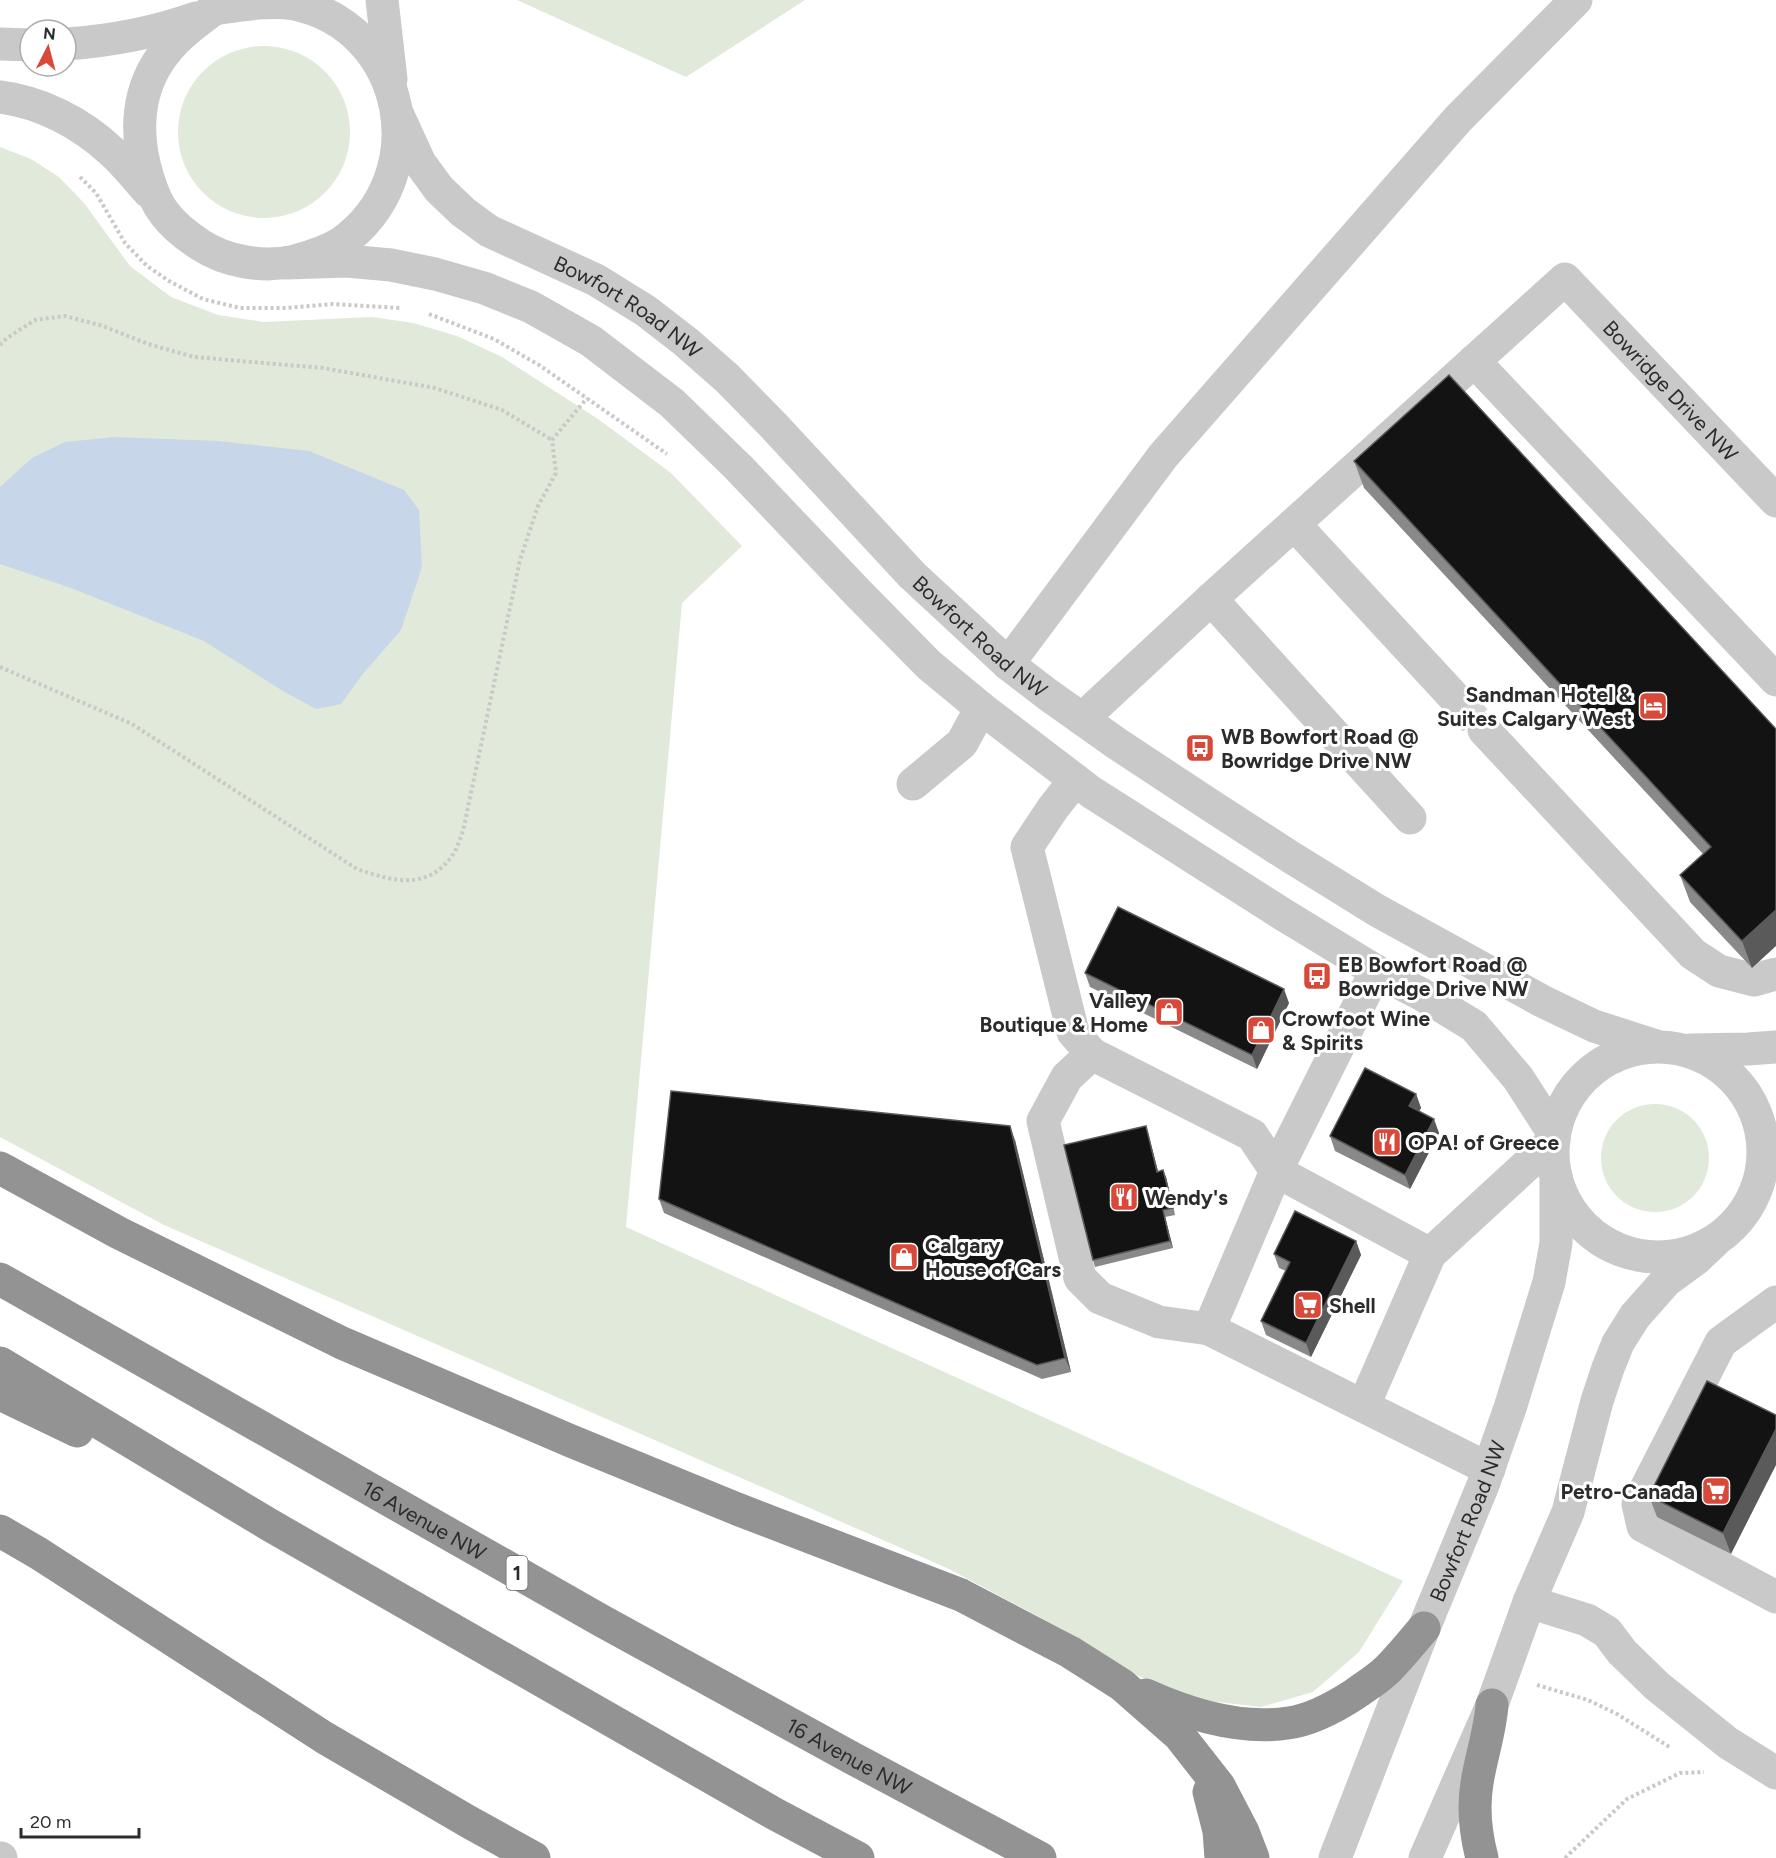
<svg xmlns="http://www.w3.org/2000/svg" width="1776" height="1858" font-family="Figtree,sans-serif">
  <rect width="100%" height="100%" fill="#fff"/>
  <!-- green -->
  <g fill="#e0e9da">
    <polygon points="517,0 805,0 686,77"/>
    <circle cx="264" cy="132" r="86"/>
    <polygon points="0,147 31,159 59,177 84,203 130,266 171,297 218,315 264,322 372,317 413,323 457,336 502,357 598,419 671,473 742,546 682,603 626,1227 1403,1581 1359,1652 1313,1692 1261,1707 1191,1699 1132,1673 1060,1628 949,1569 164,1225 0,1137"/>
    <circle cx="1655" cy="1158" r="54"/>
  </g>
  <!-- water -->
  <polygon fill="#c7d6e8" points="115,437 218,441 309,451 404,490 419,510 422,567 401,630 362,675 341,704 316,709 283,691 204,641 71,588 0,564 0,487 32,458 65,442"/>
  <g fill="none" stroke-linecap="round" stroke-linejoin="round">
    <!-- minor-tunnel -->
    <polyline stroke="#d5d5d5" stroke-width="33" stroke-dasharray="33 16" stroke-linecap="butt" points="1453,696 1484,730"/>
    <!-- path -->
    <g stroke="#c9c9c9" stroke-width="4" stroke-dasharray="3 3" stroke-linecap="butt">
      <polyline points="80,177 96,193 125,243 147,266 169,281 203,299 240,308 286,308 332,304 401,308"/>
      <polyline points="429,314 494,339 539,365 667,454"/>
      <polyline points="0,345 7,338 35,320 65,316 103,326 148,344 194,357 323,368 435,388 502,410 552,440"/>
      <path d="M0 667 132 724 357 869C394 882 429 891 454 853 458 847 460 838 463 831L520 560 538 506 556 473 552 440 587 398"/>
      <polyline points="1537,1685 1588,1700 1617,1714 1671,1748"/>
      <polyline points="1565,1858 1627,1799 1680,1773 1704,1772"/>
    </g>
    <!-- minor -->
    <g stroke="#c9c9c9" stroke-width="33">
      <polyline points="382,0 391,79"/>
      <path d="M214 9C241 5 268 0 295 4 408 28 435 177 341 243 327 252 310 257 295 261 263 268 226 262 199 244 187 236 174 226 165 214 156 203 152 191 148 178 134 134 136 87 167 50 183 30 206 16 226 0"/>
      <polyline points="0,44 30,45"/>
      <path d="M66 44C111 41 153 33 196 18"/>
      <path d="M0 97C41 102 81 123 111 151 125 163 136 178 149 192"/>
      <path id="s1" d="M398 115 420 163 439 189 463 212 489 231 596 280 646 311 686 342 727 378 773 425 912 575 1008 664 1047 694 1116 743 1210 805 1289 856 1378 911 1542 1001 1594 1026 1656 1046"/>
      <polyline points="286,263 347,261 391,265 435,274 484,288 531,307 591,341 672,403 738,467 858,593 929,665 981,708 1091,792 1284,915 1376,971 1421,994 1474,1026 1518,1078 1554,1134"/>
      <polyline points="1474,361 1776,680"/>
      <polyline points="1294,524 1453,696"/>
      <polyline points="1211,599 1410,818"/>
      <polyline points="1008,664 1163,456 1458,119 1576,0"/>
      <path id="s2" d="M1082 719 1211 599 1565 279 1776 501"/>
      <polyline points="1484,730 1693,954 1719,971 1754,980 1776,974"/>
      <polyline points="1075,780 1053,808 1027,847 1073,1032 1092,1054 1252,1135 1276,1171 1430,1254 1554,1140"/>
      <polyline points="913,784 962,743 981,708"/>
      <polyline points="1376,971 1276,1171 1209,1329 1489,1469"/>
      <circle cx="1658" cy="1152" r="105"/>
      <polyline points="1691,1050 1748,1049 1776,1047"/>
      <polyline points="1092,1054 1067,1077 1043,1121 1080,1278 1100,1298 1159,1322 1209,1329"/>
      <polyline points="1776,1302 1721,1342 1638,1504 1643,1526 1776,1597"/>
      <polyline points="1364,1405 1430,1254"/>
      <polyline points="1529,1602 1587,1620 1607,1632 1622,1652 1657,1686 1728,1743 1776,1773"/>
      <polyline points="0,1858 1,1858"/>
      <path id="s3" d="M1335 1858 1424 1628 1483 1485 1510 1408 1549 1282 1556 1243V1176"/>
      <polyline points="1425,1858 1492,1705 1529,1602 1568,1512 1597,1401 1608,1368 1618,1343 1635,1316 1666,1281 1696,1259 1714,1242"/>
    </g>
    <!-- highway -->
    <g stroke="#939393" stroke-width="33">
      <polyline points="0,1168 119,1233 342,1343 571,1441 737,1509 961,1595 1070,1652 1122,1685 1179,1735 1219,1786 1243,1832 1253,1858"/>
      <path id="s4" d="M0 1279 602 1621 852 1758 1040 1858"/>
      <polyline points="0,1363 268,1524 775,1814 858,1858"/>
      <polyline points="0,1394 77,1431"/>
      <polyline points="0,1531 38,1553 325,1738 469,1822 534,1858"/>
      <path d="M1146 1695C1188 1714 1241 1730 1288 1723 1312 1720 1335 1707 1355 1694 1366 1686 1378 1679 1388 1669 1401 1656 1412 1642 1424 1628"/>
      <polyline points="1209,1792 1219,1831 1221,1858"/>
      <path d="M1482 1858C1476 1835 1473 1807 1477 1783 1481 1757 1490 1732 1492 1705"/>
    </g>
  </g>
  <!-- wall -->
  <g fill="#898989">
    <polygon points="1354,461 1776,729 1752,968 1690,902 1680,875 1703,854 1364,488"/>
    <polygon points="1085,973 1289,1003 1257,1069 1090,987"/>
    <polygon points="1416,1094 1421,1108 1419,1111 1439,1133 1410,1189 1335,1151 1330,1136"/>
    <polygon points="1148,1133 1158,1171 1166,1177 1175,1215 1165,1217 1173,1248 1095,1267 1093,1260"/>
    <polygon points="1015,1140 1071,1372 1042,1379 664,1213 659,1199"/>
    <polygon points="1356,1241 1361,1255 1311,1357 1266,1335 1261,1321 1286,1271 1279,1268 1274,1254"/>
    <polygon points="1707,1381 1731,1554 1657,1517 1649,1496"/>
  </g>
  <!-- shaded-wall -->
  <g fill="#5a5a5a">
    <polygon points="1776,910 1776,946 1752,968 1742,941"/>
    <polygon points="1284,989 1289,1003 1257,1069 1252,1055"/>
    <polygon points="1416,1094 1421,1108 1414,1120 1409,1106"/>
    <polygon points="1434,1119 1439,1133 1410,1189 1405,1175"/>
    <polygon points="1010,1126 1015,1140 1071,1372 1065,1358"/>
    <polygon points="1146,1126 1148,1133 1160,1179 1157,1172"/>
    <polygon points="1163,1170 1166,1177 1175,1215 1173,1208"/>
    <polygon points="1163,1210 1165,1217 1173,1248 1170,1241"/>
    <polygon points="1356,1241 1361,1255 1311,1357 1306,1343"/>
    <polygon points="1776,1429 1776,1465 1731,1554 1723,1533"/>
  </g>
  <!-- building -->
  <g fill="#131313" stroke="#5a5a5a" stroke-width="1.5">
    <polygon points="1449,375 1776,729 1776,910 1742,941 1680,875 1711,847 1354,461"/>
    <polygon points="1118,907 1284,989 1252,1055 1085,973"/>
    <polygon points="1365,1068 1416,1094 1409,1106 1434,1119 1405,1175 1330,1136"/>
    <polygon points="671,1091 1010,1126 1065,1358 1037,1365 659,1199"/>
    <polygon points="1146,1126 1157,1172 1163,1170 1173,1208 1163,1210 1170,1241 1093,1260 1064,1145"/>
    <polygon points="1295,1211 1356,1241 1306,1343 1261,1321 1290,1262 1274,1254"/>
    <polygon points="1707,1381 1776,1415 1776,1429 1723,1533 1649,1496"/>
  </g>
  <!-- icons -->
  <defs>
    <g id="hotel-square" transform="scale(1.5)"><rect x="-9" y="-9" width="18" height="18" rx="4" fill="#d94939" stroke="#fff"/><path d="M-6-4.5h1.5V1H6V5H4.5V3h-9V5H-6ZM-4 0a1.8 1.8 0 1 1 3.6 0ZM.5 0V-2.5h3Q6-2.5 6 0Z" fill="#fff"/></g>
    <g id="bus-square" transform="scale(1.5)"><rect x="-9" y="-9" width="18" height="18" rx="4" fill="#d94939" stroke="#fff"/><path d="M-5-6H5V4H4V6H2V4H-2V6H-4V4H-5ZM-3.5-4V0h7V-4ZM-3.5 1.2v1.5H-2V1.2ZM2 1.2v1.5H3.5V1.2Z" fill="#fff"/></g>
    <g id="shop-square" transform="scale(1.5)"><rect x="-9" y="-9" width="18" height="18" rx="4" fill="#d94939" stroke="#fff"/><path d="M-5-2.5h2.3a2.7 3.5 0 0 1 5.4 0H5L5.5 6h-11ZM-1.5-2.5h3a1.5 2.3 0 0 0-3 0Z" fill="#fff"/></g>
    <g id="restaurant-square" transform="scale(1.5)"><rect x="-9" y="-9" width="18" height="18" rx="4" fill="#d94939" stroke="#fff"/><path d="M-5-6h1v4h1v-4h1v4h1v-4h1v5L-1.5 .5V6h-2V.5L-5-1ZM5-6V6H3V1.5H1.5Q1.5-4 5-6Z" fill="#fff"/></g>
    <g id="supermarket-square" transform="scale(1.5)"><rect x="-9" y="-9" width="18" height="18" rx="4" fill="#d94939" stroke="#fff"/><path d="M-6-5.5h2.5l.6 2H6L4.5 2H-2.5L-4.4-4H-6ZM-1.5 3.2a1.3 1.3 0 1 0 .1 0ZM3 3.2a1.3 1.3 0 1 0 .1 0Z" fill="#fff"/></g>
  </defs>
  <g fill-rule="evenodd">
    <use href="#hotel-square" x="1653" y="706"/>
    <use href="#bus-square" x="1200" y="748"/>
    <use href="#bus-square" x="1317" y="976"/>
    <use href="#shop-square" x="1169" y="1012"/>
    <use href="#shop-square" x="1261" y="1030"/>
    <use href="#restaurant-square" x="1387" y="1142"/>
    <use href="#restaurant-square" x="1124" y="1197"/>
    <use href="#shop-square" x="904" y="1257"/>
    <use href="#supermarket-square" x="1308" y="1305"/>
    <use href="#supermarket-square" x="1716" y="1491"/>
  </g>
  <g text-anchor="middle" dominant-baseline="central" stroke-width="6" stroke-linejoin="round" paint-order="stroke">
    <!-- shield labels -->
    <rect fill="#fff" stroke="#6b6b6b" stroke-width="1.5" x="506.5" y="1556" width="21" height="34" rx="4.5"/>
    <g font-size="20" font-weight="bold" fill="#2c2c2c">
      <text x="517" y="1573">1</text>
    </g>
    <!-- street labels -->
    <g font-size="21" fill="#2c2c2c" stroke="#fff">
      <text stroke="none"><textPath href="#s1" startOffset="309">Bowfort Road NW</textPath></text>
      <text stroke="none"><textPath href="#s2" startOffset="807">Bowridge Drive NW</textPath></text>
      <text stroke="none"><textPath href="#s1" startOffset="794">Bowfort Road NW</textPath></text>
      <text stroke="none"><textPath href="#s4" startOffset="488">16 Avenue NW</textPath></text>
      <text stroke="none"><textPath href="#s3" startOffset="362">Bowfort Road NW</textPath></text>
      <text stroke="none"><textPath href="#s4" startOffset="974">16 Avenue NW</textPath></text>
    </g>
    <!-- poi labels -->
    <g font-size="21" font-weight="bold" fill="#2c2c2c" stroke="#fff" text-anchor="start">
      <text x="1632" y="694" text-anchor="end">Sandman Hotel &amp;<tspan x="1632" dy="24">Suites Calgary West</tspan></text>
      <text x="1221" y="736">WB Bowfort Road @<tspan x="1221" dy="24">Bowridge Drive NW</tspan></text>
      <text x="1338" y="964">EB Bowfort Road @<tspan x="1338" dy="24">Bowridge Drive NW</tspan></text>
      <text x="1148" y="1000" text-anchor="end">Valley<tspan x="1148" dy="24">Boutique &amp; Home</tspan></text>
      <text x="1282" y="1018">Crowfoot Wine<tspan x="1282" dy="24">&amp; Spirits</tspan></text>
      <text x="1408" y="1142">OPA! of Greece</text>
      <text x="1145" y="1197">Wendy's</text>
      <text x="925" y="1245">Calgary<tspan x="925" dy="24">House of Cars</tspan></text>
      <text x="1329" y="1305">Shell</text>
      <text x="1695" y="1491" text-anchor="end">Petro-Canada</text>
    </g>
  </g>
  <!-- north arrow -->
  <g transform="translate(48 48) rotate(6)"><circle r="28" fill="#ffffff" stroke="#ababab" stroke-width="1.5"/>
  <path d="M0-4.5L10 22L0 15L-10 22Z" fill="#d94939"/>
  <text y="-9" font-size="16" font-weight="bold" text-anchor="middle" fill="#2c2c2c">N</text>
  </g>
  <!-- scale -->
  <path d="M21 1828v9h118v-9" fill="none" stroke="#2c2c2c" stroke-width="3"/>
  <text x="30" y="1828" font-size="18" fill="#2c2c2c" stroke="#ffffff" stroke-width="4.5" paint-order="stroke">20 m</text>
</svg>
